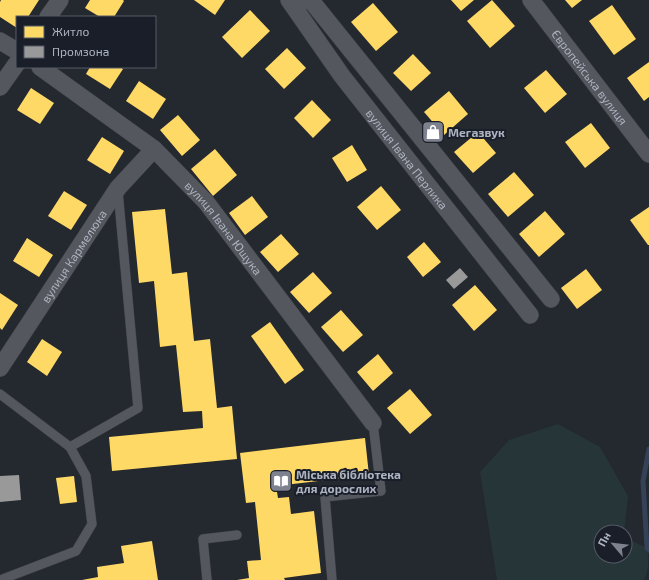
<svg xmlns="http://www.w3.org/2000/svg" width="649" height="580" font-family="'Exo 2',sans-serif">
  <rect width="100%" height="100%" fill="#24282f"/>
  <!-- green -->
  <path fill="#263538" d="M558 424 600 447 628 496 624 532H601V556H625V538L647 548C649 559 649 571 644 580H497L480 472 509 440Z"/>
  <!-- homes -->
  <g fill="#ffd966">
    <polygon points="1,0 39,0 28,17 17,17 17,28 0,17 0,2"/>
    <polygon points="90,0 123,0 124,1 114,17 100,17 85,8"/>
    <polygon points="194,0 225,0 215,15"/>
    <polygon points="451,0 474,0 461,11"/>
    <polygon points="492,0 515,26 490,48 467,21"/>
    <polygon points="565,0 582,0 572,8"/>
    <polygon points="373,3 398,32 376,51 351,22"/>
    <polygon points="612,5 636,39 614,55 589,21"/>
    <polygon points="250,10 270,31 242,58 222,37"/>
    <polygon points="287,48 306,68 284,89 265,69"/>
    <polygon points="413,54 431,73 411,91 393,73"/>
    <polygon points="649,62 649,97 644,101 627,78"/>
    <polygon points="90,67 120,67 123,69 110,89 86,74"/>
    <polygon points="546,70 567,94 545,113 524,88"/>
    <polygon points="139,81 166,99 153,119 126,101"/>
    <polygon points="31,88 54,103 40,124 17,110"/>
    <polygon points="449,91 468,114 444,135 424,112"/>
    <polygon points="312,100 331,120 313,138 294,118"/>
    <polygon points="178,115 200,140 182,156 160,130"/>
    <polygon points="591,123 610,148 585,168 565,142"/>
    <polygon points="478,132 496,153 473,173 454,152"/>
    <polygon points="102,137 124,151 110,174 87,160"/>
    <polygon points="352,145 367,170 347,182 332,158"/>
    <polygon points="215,149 237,175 213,196 191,169"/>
    <polygon points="514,172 534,195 508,217 488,194"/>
    <polygon points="381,186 401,210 377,230 357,207"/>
    <polygon points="64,191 87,205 71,230 48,216"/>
    <polygon points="252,196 268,217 245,235 229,213"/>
    <polygon points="649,207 649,245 648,245 630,220"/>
    <polygon points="165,209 172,274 187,272 194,341 210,339 217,408 232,406 237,459 112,471 109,437 203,428 202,411 183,412 176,345 160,347 154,281 139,283 132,212"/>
    <polygon points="545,211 565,234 539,257 519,234"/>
    <polygon points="281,234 299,254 278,272 260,252"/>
    <polygon points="27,238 53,255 39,277 13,261"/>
    <polygon points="424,242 441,262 423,277 407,257"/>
    <polygon points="586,269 602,290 577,309 561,288"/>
    <polygon points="313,272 332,293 309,313 290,292"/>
    <polygon points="475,285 497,310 474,331 452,305"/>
    <polygon points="0,293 18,305 2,330 0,328"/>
    <polygon points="341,310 363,335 343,352 321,327"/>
    <polygon points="270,322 304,370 285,384 251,336"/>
    <polygon points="42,339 62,352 47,376 27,362"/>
    <polygon points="378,354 393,373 373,391 357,372"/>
    <polygon points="410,389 432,415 410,434 387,408"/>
    <polygon points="365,438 369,475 276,486 278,498 289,497 291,514 314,511 321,573 284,578 285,580 237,580 249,578 247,561 261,560 255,502 246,503 240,453"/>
    <polygon points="74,476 77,502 60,504 56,478"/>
    <polygon points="152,541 158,580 82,580 98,577 97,567 124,563 121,546"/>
  </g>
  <!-- industry -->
  <g fill="#999">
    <polygon points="460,268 468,277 454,289 446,280"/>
    <polygon points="19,475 21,500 0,502 0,476"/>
  </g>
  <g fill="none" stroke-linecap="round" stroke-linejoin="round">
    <!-- stream -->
    <polyline stroke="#344157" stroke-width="5" points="649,449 643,481 647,548 649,550"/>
    <!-- lane casing -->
    <g stroke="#404248" stroke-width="10">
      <g id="lane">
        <polyline points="0,394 70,447 86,476 92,524 76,551 0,580"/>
        <polyline points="70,447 138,408 118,191"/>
        <polyline points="207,580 203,539 237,535"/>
        <polyline points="332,580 325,497 381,491 373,423"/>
      </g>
    </g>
    <!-- street casing -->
    <g stroke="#404248" stroke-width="18">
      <g id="street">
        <path id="s1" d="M289 0 342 76 530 315"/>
        <polyline points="307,0 313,3 551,299"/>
        <path id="s2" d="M531 0 649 154"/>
        <polyline points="48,17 60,0"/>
        <polyline points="0,41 17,51"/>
        <path id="s3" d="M40 67 154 149 206 202 373 423"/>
        <polyline points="0,87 17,63"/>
        <path id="s4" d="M0 368 118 188 154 149"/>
      </g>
    </g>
    <!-- lane -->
    <use href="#lane" stroke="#54575d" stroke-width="9"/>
    <!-- street -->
    <use href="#street" stroke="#54575d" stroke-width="17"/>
  </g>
  <!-- icons -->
  <defs>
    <g id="shop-square" transform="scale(1.15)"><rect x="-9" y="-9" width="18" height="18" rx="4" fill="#7d828e" stroke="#191e29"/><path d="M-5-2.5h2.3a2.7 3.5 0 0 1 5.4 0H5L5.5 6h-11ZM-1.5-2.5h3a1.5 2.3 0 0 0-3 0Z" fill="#fff"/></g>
    <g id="library-square" transform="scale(1.15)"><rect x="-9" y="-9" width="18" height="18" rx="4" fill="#7d828e" stroke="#191e29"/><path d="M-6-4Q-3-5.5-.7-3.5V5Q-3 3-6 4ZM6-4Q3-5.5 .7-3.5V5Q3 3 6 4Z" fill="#fff"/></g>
  </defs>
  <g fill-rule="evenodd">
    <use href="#shop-square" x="433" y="132"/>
    <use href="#library-square" x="281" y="481"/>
  </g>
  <g text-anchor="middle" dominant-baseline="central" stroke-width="4" stroke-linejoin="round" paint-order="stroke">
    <!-- street labels -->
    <g font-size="12" fill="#adb3c1" stroke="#191e29">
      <text stroke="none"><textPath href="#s2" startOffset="97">Європейська вулиця</textPath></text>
      <text stroke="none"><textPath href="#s1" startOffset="198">вулиця Івана Перлика</textPath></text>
      <text stroke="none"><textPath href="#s3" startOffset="246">вулиця Івана Ющука</textPath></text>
      <text stroke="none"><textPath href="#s4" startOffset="134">вулиця Кармелюка</textPath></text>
    </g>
    <!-- poi labels -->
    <g font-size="12" font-weight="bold" fill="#adb3c1" stroke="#191e29" text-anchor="start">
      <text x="448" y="132">Мегазвук</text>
      <text x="296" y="474">Міська бібліотека<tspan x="296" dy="14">для дорослих</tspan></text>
    </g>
  </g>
  <!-- legend -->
  <rect x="16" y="16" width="140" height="52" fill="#191e29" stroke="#545a66"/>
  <rect x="24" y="26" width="20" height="12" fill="#ffd966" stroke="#545a66"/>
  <text x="52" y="36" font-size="12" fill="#adb3c1">Житло</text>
  <rect x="24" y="46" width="20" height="12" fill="#999999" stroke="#545a66"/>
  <text x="52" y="56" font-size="12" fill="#adb3c1">Промзона</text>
  <!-- north arrow -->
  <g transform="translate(613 544) rotate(298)"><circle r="19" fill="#191e29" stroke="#545a66"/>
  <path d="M0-3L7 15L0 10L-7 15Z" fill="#7d828e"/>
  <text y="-6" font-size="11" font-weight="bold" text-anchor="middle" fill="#adb3c1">Пн</text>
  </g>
</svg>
